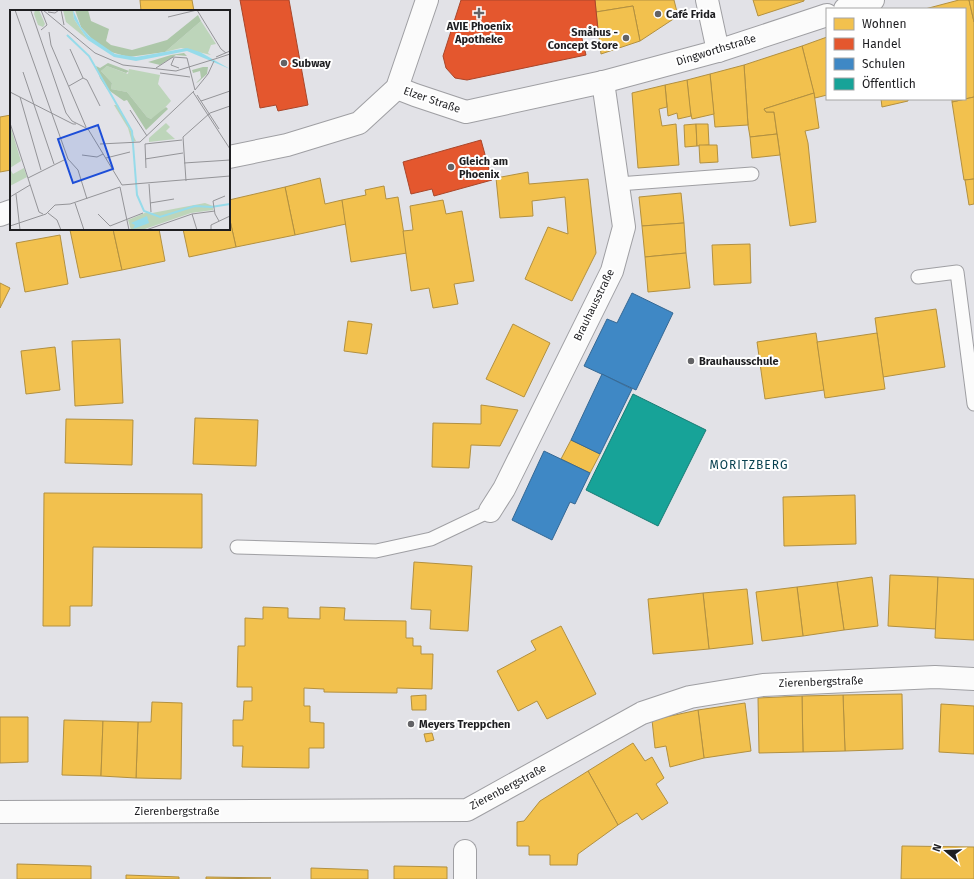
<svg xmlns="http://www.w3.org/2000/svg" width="974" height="879" font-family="'Fira Sans',sans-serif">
  <rect width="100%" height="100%" fill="#e2e2e7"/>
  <!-- homes -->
  <g fill="#f2c14e" stroke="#b29040">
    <polygon points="140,0 192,0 194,11 141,11"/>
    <polygon points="595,0 674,0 678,16 640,41 633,6 596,12"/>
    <polygon points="753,0 804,0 804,1 758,16"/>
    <polygon points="959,0 969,0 974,22 974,97 965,99 965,9 925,9"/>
    <polygon points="969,0 974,0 974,22"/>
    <polygon points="633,6 640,41 601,54 596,12"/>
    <polygon points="827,37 827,95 815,98 802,46"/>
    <polygon points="802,46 814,93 764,109 766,112 774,112 777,134 750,137 748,125 744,65"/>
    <polygon points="744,65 748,125 715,127 710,74"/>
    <polygon points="710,74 714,114 692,119 690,110 687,80"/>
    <polygon points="687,80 691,116 678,119 677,113 668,116 665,85"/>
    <polygon points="665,85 667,107 659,109 662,126 676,124 679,165 638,168 632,93"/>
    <polygon points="814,93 819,128 805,131 808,143 816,222 790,226 774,112 766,112 764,109"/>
    <polygon points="974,97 974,179 964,180 952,102"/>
    <polygon points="881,99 908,99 908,101 882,107"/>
    <polygon points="952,99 965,99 952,102"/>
    <polygon points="11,115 11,170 0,172 0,117"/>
    <polygon points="696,124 697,146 685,147 684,125"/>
    <polygon points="696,124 708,124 709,145 697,146"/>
    <polygon points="777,134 780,155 752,158 750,137"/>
    <polygon points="699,145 717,145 718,162 700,163"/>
    <polygon points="528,172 529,184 588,179 596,253 572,301 525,279 548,227 568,234 565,197 532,201 533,216 500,218 496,178"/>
    <polygon points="320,178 325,204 342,200 346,224 295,235 285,187"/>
    <polygon points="974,179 974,204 969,205 965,180"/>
    <polygon points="384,186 386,199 398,197 407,253 351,262 342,200 366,195 365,190"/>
    <polygon points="285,187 295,235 236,247 229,216 229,200"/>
    <polygon points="681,193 684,223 642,226 639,197"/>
    <polygon points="443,200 446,214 462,211 474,281 454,284 458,304 433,308 429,288 411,291 403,231 413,230 410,206"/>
    <polygon points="229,216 236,247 189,257 183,229 229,229"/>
    <polygon points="684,223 686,253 645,257 642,226"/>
    <polygon points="77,229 113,229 122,270 80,278 70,230"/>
    <polygon points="113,229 159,229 165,261 122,270"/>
    <polygon points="60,235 68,284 25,292 16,243"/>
    <polygon points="750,244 751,283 714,285 712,245"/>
    <polygon points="686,253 690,288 648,292 645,257"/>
    <polygon points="0,283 10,288 0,308"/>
    <polygon points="936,309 945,367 883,377 875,318"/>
    <polygon points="348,321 372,324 367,354 344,351"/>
    <polygon points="513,324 550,343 524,397 486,379"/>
    <polygon points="816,333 824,390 765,399 757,342"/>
    <polygon points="877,333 885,389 825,398 817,342"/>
    <polygon points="120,339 123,403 75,406 72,341"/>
    <polygon points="55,347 60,390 26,394 21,351"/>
    <polygon points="481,405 518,410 500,446 471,445 469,468 432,467 433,423 481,424"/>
    <polygon points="195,418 258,420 256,466 193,464"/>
    <polygon points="66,419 133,420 132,465 65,463"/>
    <polygon points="571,440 600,454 590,473 561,459"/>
    <polygon points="44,493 202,494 202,548 93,547 92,606 70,606 70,626 43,626"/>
    <polygon points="855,495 856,544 784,546 783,497"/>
    <polygon points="414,562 472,566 468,631 430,629 431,610 411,609"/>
    <polygon points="890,575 938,577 936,629 888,626"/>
    <polygon points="872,577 878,626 844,630 837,582"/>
    <polygon points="938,577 974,579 974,640 935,638"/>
    <polygon points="837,582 844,630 803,636 797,587"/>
    <polygon points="797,587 803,636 762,641 756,592"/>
    <polygon points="747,589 753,644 709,649 703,593"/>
    <polygon points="703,593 709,649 653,654 648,599"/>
    <polygon points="263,607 288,608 288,618 320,619 320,607 345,608 344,620 406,621 406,638 413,638 413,646 421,646 421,654 433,654 432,689 397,688 397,693 324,692 324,689 304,688 304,706 310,706 310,722 324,723 324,748 309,748 309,768 242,767 243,746 233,746 233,720 243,720 244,701 252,701 252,687 237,687 238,646 245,646 245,618 263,619"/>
    <polygon points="561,626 596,694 547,719 537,701 518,711 497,671 536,650 531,641"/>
    <polygon points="902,694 903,749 845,751 843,695"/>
    <polygon points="426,695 426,710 412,710 411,696"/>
    <polygon points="843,695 845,751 803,752 802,696"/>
    <polygon points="802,696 803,752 759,753 758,698"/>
    <polygon points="152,702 182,703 181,779 136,778 138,722 151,722"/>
    <polygon points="745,703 751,751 704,758 698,710"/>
    <polygon points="941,704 974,706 974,754 939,752"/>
    <polygon points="698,710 704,758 670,767 666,746 655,748 652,720"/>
    <polygon points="0,717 28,717 28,762 0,763"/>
    <polygon points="64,720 103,721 101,776 62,775"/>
    <polygon points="103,721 138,722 136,778 101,776"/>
    <polygon points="432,733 434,740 426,742 424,734"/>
    <polygon points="633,743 645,761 652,757 664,778 656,784 668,803 642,820 637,813 618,825 588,771"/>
    <polygon points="588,771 618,825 578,854 577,865 550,865 550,855 529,855 529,846 517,846 517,822 524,821 540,801"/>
    <polygon points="902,846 974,847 974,879 901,879"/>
    <polygon points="17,864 91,866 91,879 17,879"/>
    <polygon points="394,866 447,867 447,879 394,879"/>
    <polygon points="311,868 368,870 368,879 311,879"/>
    <polygon points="126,875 179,877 179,879 126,879"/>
    <polygon points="206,877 271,878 206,879"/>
  </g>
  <!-- shops -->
  <g fill="#e4572e" stroke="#a9462a">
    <polygon points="240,0 289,0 308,105 278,111 276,105 260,108"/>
    <polygon points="461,0 595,0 598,30 581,34 586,55 467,80 455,78 446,68 443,56"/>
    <polygon points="481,140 492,180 434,196 432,189 411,194 403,162"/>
  </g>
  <!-- schools -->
  <g fill="#3f88c5" stroke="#356894">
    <polygon points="632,293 673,313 636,390 584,366 607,319 617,323"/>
    <polygon points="602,374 632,389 600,454 571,440"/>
    <polygon points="544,451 590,473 575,504 570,502 552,540 512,520"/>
  </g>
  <!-- public -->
  <polygon fill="#17a398" stroke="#197b74" points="633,394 706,430 658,526 586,490"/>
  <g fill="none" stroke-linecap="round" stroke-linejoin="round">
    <!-- service casing -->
    <g stroke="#9f9fa3" stroke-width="15">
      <g id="service">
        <polyline points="618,184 752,174"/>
        <polyline points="918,277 957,272 974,404"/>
        <polyline points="237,547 376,551 431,539 490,511"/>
      </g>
    </g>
    <!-- minor casing -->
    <g stroke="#9f9fa3" stroke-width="24">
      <g id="minor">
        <polyline points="707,0 718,51"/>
        <polyline points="229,157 287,145 359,123 397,88 427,0"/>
        <polyline points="0,215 11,211"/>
        <polyline points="490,511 504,489 612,271 624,227 603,82"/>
        <polyline points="0,812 467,810 642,713 690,697 763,685 935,677 974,679"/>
        <polyline points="465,879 465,851"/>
      </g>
    </g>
    <!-- tertiary casing -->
    <g stroke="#9f9fa3" stroke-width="24">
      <g id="tertiary">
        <polyline points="845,9 873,0"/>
        <polyline points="397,88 415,95 466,112 603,82 718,51 827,15"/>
      </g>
    </g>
    <!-- service -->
    <use href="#service" stroke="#fbfbfb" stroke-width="13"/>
    <!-- minor -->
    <use href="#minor" stroke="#fbfbfb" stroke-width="22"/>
    <!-- tertiary -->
    <use href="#tertiary" stroke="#fbfbfb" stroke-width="22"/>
  </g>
  <!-- markers -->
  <g fill="#636366" stroke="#fff" stroke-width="1.5">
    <path d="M477 7h4v4h4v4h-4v4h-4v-4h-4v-4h4z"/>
    <circle cx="658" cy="14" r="4"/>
    <circle cx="626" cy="38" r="4"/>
    <circle cx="284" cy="63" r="4"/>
    <circle cx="451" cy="167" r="4"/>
    <circle cx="691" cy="361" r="4"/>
    <circle cx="411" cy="724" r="4"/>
  </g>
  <g text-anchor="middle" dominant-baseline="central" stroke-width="4" stroke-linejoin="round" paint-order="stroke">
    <!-- poi labels -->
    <g font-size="11" font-weight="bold" fill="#1e1e21" stroke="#fff" text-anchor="start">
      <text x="666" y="14">Café Frida</text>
      <text x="479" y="26" text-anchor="middle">AVIE Phoenix<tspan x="479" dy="13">Apotheke</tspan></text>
      <text x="618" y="32" text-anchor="end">Småhus -<tspan x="618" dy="13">Concept Store</tspan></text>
      <text x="292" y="63">Subway</text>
      <text x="459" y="161">Gleich am<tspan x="459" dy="13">Phoenix</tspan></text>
      <text x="699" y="361">Brauhausschule</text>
      <text x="419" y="724">Meyers Treppchen</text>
    </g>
    <!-- street labels -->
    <g font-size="11" fill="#1e1e21" stroke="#fff">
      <text transform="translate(716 50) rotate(-17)">Dingworthstraße</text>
      <text transform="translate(432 100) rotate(19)">Elzer Straße</text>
      <text transform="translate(594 305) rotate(-64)">Brauhausstraße</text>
      <text transform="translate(821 682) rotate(-2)">Zierenbergstraße</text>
      <text transform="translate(508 787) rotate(-28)">Zierenbergstraße</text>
      <text x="177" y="811">Zierenbergstraße</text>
    </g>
    <!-- neighbourhood labels -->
    <g font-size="12" letter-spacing="1" fill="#084150" stroke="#fff">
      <text x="749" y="465">MORITZBERG</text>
    </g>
  </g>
  <!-- overview -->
  <g transform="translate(10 10)">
    <rect width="220" height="220" fill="#e2e2e7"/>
    <path d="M25 0H29L35 14 33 17 28 15 24 4ZM53 0H63L64 9 78 30 56 12ZM191 11 206 34 201 35 198 43 201 45 171 38 155 42ZM97 56 118 64 119 59 150 65 148 74 161 91 148 105 141 109 137 107 117 82 101 79 102 73 91 61ZM104 95H108L126 131 122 132 118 118ZM156 113 160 117 156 121 165 129 139 132V128ZM0 115 11 151 0 158ZM14 158 17 167 0 176V159L3 164ZM195 193 203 196V200L181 203 132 220H121L118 210 137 202 142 203Z" fill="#bdd5ba"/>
    <path d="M65 0H78L81 11 99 19 96 31 101 35 122 40 157 30 188 5 191 11 155 42 119 47 97 41 85 32 71 17ZM174 43 177 46 166 45 150 55 138 52 161 45ZM98 53 119 61 116 63 97 56 91 61 102 73 101 79 117 82 137 107 141 109 156 97 158 99 136 120 117 90 114 91 97 79 90 68 86 56 90 58ZM193 57H198L197 64 188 72 186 73 191 68 190 61 183 63 182 60Z" fill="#adc7a9"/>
    <path d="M63 0 71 17 79 26 105 44 126 47 177 38 190 42 220 59 177 41 126 51 104 47 78 30 64 9ZM137 206 139 213 123 219 125 215 121 213Z" fill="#96dbea"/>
    <path fill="none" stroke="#96dbea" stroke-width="2" d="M57 25 79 46 122 121 127 185 134 201 150 207 185 196 201 197 220 194"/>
    <path fill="none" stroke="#949498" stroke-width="1" d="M5 0 58 149 68 160 77 189M31 0 37 15 31 20M33 0 85 43 113 55 166 61 208 48M51 0 54 15M187 0 211 39 216 43M21 1 56 103 62 111 78 119 112 175M38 2 45 3 49 0M158 7 187 0M39 22 41 35 76 117M206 47 220 41M164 48 161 55 169 58M208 48 220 44M146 58 163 47 177 48 185 80M13 62 44 154M150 63 180 67M73 68 77 70 90 96M59 76 73 68 60 39M185 80 198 64 204 51M0 82 63 114H66M183 82 220 139M187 85 209 119M10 87 31 160M191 91 220 81M120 100 137 126M0 113 29 202 33 204M90 134 130 132 184 81M72 145 87 147 93 144M96 148 120 142M135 149 173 143M174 153 220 150M136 158 135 134 172 130M18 168 56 149M176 171 173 127 200 103 220 96M139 174 141 202M112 175 220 166M110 177 119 220M6 184 10 220M0 187 20 175M65 193 74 220M140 193 164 189M38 203 47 210 51 220M88 204 100 216 133 203M182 204 187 220M209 211 205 204 203 191 215 186M0 216 36 204 45 195 60 194 110 177M136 220 182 204 205 201M201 220V215L220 206"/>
    <path fill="#1d4ed8" fill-opacity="0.15" stroke="#1d4ed8" stroke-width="2" d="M88 115 103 159 63 173 48 129Z"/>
    <rect width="220" height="220" fill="none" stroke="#1e1e21" stroke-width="2"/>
  </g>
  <!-- legend -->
  <rect x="826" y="8" width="140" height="92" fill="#ffffff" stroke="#a5a5a6"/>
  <rect x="834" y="18" width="20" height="12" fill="#f2c14e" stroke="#a5a5a6"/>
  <text x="862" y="28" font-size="12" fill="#1e1e21">Wohnen</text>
  <rect x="834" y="38" width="20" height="12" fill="#e4572e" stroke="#a5a5a6"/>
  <text x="862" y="48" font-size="12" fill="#1e1e21">Handel</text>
  <rect x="834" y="58" width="20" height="12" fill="#3f88c5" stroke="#a5a5a6"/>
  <text x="862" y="68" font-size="12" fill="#1e1e21">Schulen</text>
  <rect x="834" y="78" width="20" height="12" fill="#17a398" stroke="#a5a5a6"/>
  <text x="862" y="88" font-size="12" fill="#1e1e21">Öffentlich</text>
  <!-- north arrow -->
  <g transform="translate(946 851) rotate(289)" stroke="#ffffff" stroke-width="3" paint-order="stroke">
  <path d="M0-3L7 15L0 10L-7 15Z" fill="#1e1e21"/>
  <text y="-6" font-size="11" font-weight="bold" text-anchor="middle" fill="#1e1e21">N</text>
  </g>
</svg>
